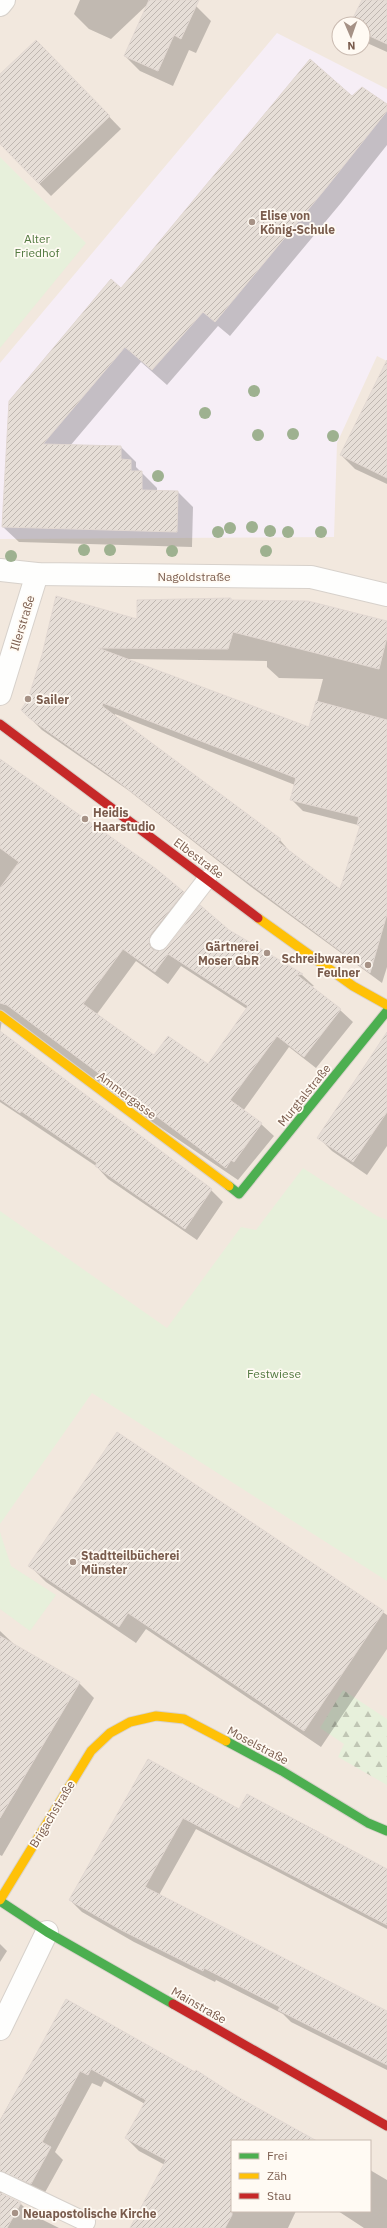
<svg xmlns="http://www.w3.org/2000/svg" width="387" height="2228" font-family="'IBM Plex Sans',sans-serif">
  <defs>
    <pattern id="forest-firs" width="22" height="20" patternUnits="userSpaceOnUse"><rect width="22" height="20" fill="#e7f0db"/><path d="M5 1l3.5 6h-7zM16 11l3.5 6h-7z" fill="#c0c6b4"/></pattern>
    <pattern id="building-hatch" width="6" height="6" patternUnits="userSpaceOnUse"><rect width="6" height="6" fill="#e6ded7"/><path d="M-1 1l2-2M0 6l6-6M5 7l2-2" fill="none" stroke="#bfb7b1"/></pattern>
  </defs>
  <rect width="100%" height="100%" fill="#f9f5f0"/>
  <!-- residential -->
  <path fill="#f2e8de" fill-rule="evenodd" d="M0 0H387V2228H0ZM339 24H363V48H339ZM232 2141H370V2211H232Z"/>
  <!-- education -->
  <polygon fill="#f6eef6" points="277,33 387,89 387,361 377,356 337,443 334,537 0,539 0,363"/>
  <!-- forest -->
  <polygon fill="url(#forest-firs)" points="343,1690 387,1719 387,1785 338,1757 344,1744 320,1728"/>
  <!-- park -->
  <g fill="#e7f0db">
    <polygon points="0,157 86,243 0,348"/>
    <polygon points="303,1168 377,1216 387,1220 387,1581 92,1393 0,1524 0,1211 167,1328 241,1227 256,1230"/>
    <polygon points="0,1532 11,1566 56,1595 30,1631 0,1609"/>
  </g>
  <!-- shadow -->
  <g fill="#0003" fill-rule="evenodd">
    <polygon points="80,0 183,0 196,6 211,21 196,53 189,50 173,86 140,71 125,56 150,2 111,39 89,29 74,14"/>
    <polygon points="363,0 387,0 387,52 367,43 363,39 363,24 351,24"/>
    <polygon points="48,53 121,129 51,196 0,143 0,75"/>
    <polygon points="352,97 387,105 387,145 341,203 230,336 218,326 167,385 141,362 70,446 121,447 136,462 136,467 157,488 157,491 178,492 193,507 192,547 19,542 3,527 10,402 121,290"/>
    <polygon points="387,380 387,484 355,469 341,455"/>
    <path d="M232 601 387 622V967L382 983 250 886 128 790 42 730 22 710 29 699 43 655 138 620ZM127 659 267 661V667L279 678 323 679 310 728ZM115 714 295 785 291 799 303 811 358 825 361 827 341 890 291 853 280 840 114 717Z"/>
    <path d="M0 760 183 893 195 905 163 948 162 951 229 931 302 975 314 986 309 987 310 996 340 1010 353 1022 316 1068 289 1047 243 1111 261 1124 274 1136 238 1180 2 1020 0 1032 211 1190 223 1202 197 1240 108 1179 96 1166 0 1102ZM136 961 168 984 181 966 247 1009 208 1065 154 1056 97 1014Z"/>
    <polygon points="387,1034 387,1146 367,1175 332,1151 318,1137"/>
    <polygon points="118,1434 387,1615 387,1649 321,1747 146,1629 136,1643 46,1582 29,1565"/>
    <polygon points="0,1631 17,1647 0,1669"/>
    <polygon points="79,1683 94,1698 2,1856 0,1855 0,1727"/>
    <polygon points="148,1761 239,1811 247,1795 319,1832 326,1839 387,1871 387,1929 196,1829 159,1895 387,2012 387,2070 291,2022 283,2014 216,1980 215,1982 134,1942 82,1912 70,1900"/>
    <polygon points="0,1944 7,1951 0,1962"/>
    <polygon points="67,2000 314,2141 232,2141 232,2211 296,2211 288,2228 137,2228 165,2165 139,2151 126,2138 145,2104 104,2081 101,2087 92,2083 55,2152 63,2160 43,2196 3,2189 2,2194 20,2203 31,2214 59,2228 0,2228 0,2120"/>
    <polygon points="370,2170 387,2180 387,2228 364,2228 338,2211 370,2211"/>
  </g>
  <!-- building -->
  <g fill="url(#building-hatch)" stroke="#e2d8d2" fill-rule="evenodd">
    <polygon points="149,0 199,0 181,39 174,35 158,71 124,56"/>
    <polygon points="362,0 387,0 387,44 363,33 363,24 350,24"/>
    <polygon points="36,40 110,116 39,184 0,144 0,74"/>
    <polygon points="310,59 352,96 362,87 387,104 387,111 326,188 215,322 203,312 152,370 125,347 43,444 121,446 121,459 131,460 131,471 142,471 142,490 178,491 177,532 2,527 9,401 111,279 121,288"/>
    <polygon points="387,360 387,478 340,455"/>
    <path d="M56 596 137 619V600L231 598V600L308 601 387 621V637L379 669 233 632 228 649 98 648 309 727 316 701 387 720V914L370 973 237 874 115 779 29 718 21 710 28 699 42 655ZM103 703 296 778 290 800 359 817 357 825 360 826 340 889 278 842 281 839 102 706Z"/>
    <path d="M0 759 155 868 184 892 150 935 149 945 153 950 158 951 167 948 200 905 229 930 303 974 297 975 341 1009 304 1057 277 1036 230 1100 262 1123 234 1162 231 1160 226 1168 7 1005 0 1003V888L19 862 0 848ZM123 949 155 972 168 954 248 1006 208 1064 168 1036 154 1055 83 1004Z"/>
    <polygon points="0,1031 212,1189 185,1229 95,1166 97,1163 21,1111 20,1113 0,1099"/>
    <polygon points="387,1032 387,1112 353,1162 317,1138"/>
    <polygon points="117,1432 384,1611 304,1731 128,1613 119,1627 28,1566"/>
    <polygon points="0,1636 80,1682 0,1818"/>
    <polygon points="148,1759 239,1809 247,1794 387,1869 387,1925 183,1818 145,1887 387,2011 387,2065 278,2010 280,2007 204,1968 203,1971 121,1930 69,1900"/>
    <polygon points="66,1999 195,2072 196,2070 236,2096 317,2141 232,2141 232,2215 225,2228 130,2228 166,2160 125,2138 146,2100 91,2069 88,2075 80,2071 42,2142 51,2147 31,2184 0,2171 0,2121"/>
    <polygon points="0,2193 21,2203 7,2228 0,2228"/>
  </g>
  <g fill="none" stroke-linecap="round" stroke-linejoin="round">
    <!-- lane casing -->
    <g stroke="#d7d1cb" stroke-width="20">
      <g id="lane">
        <polyline points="159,941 207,879"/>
        <polyline points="0,2181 86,2222"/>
      </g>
    </g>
    <!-- street casing -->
    <g stroke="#d7d1cb" stroke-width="24">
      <g id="street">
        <polyline points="0,5 4,0"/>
        <polyline points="0,570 37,574 311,577 387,595"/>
        <polyline points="0,694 37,574"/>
        <polyline points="0,2029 47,1932"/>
      </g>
    </g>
    <!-- fast casing -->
    <g stroke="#d9d2cb" stroke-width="11">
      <g id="fast">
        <polyline points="229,1186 239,1194 387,1011"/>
        <polyline points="226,1741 282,1771 368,1823 387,1831"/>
        <polyline points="0,1901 47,1932 173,2004"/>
      </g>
    </g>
    <!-- slow casing -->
    <g stroke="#d9d2cb" stroke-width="11">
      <g id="slow">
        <polyline points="258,918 353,986 387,1005"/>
        <polyline points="0,1015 229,1186"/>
        <polyline points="0,1900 91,1751 110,1733 130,1722 156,1716 184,1719 226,1741"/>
      </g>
    </g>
    <!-- jam casing -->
    <g stroke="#d9d2cb" stroke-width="11">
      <g id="jam">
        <polyline points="0,724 258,918"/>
        <polyline points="173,2004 387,2126"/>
      </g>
    </g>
    <!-- lane -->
    <use href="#lane" stroke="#fefefd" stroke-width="18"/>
    <!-- street -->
    <use href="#street" stroke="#fefefd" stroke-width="22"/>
    <!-- fast -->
    <use href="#fast" stroke="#4caf50" stroke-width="9"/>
    <!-- slow -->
    <use href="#slow" stroke="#ffc107" stroke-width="9"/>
    <!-- jam -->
    <use href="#jam" stroke="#c62828" stroke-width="9"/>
  </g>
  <!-- trees -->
  <g fill="#9eb190">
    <circle cx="254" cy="391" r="6"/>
    <circle cx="205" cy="413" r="6"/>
    <circle cx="293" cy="434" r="6"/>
    <circle cx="258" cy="435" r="6"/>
    <circle cx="333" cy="436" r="6"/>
    <circle cx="158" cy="476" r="6"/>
    <circle cx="252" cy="527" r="6"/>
    <circle cx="230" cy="528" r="6"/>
    <circle cx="270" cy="531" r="6"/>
    <circle cx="218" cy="532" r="6"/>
    <circle cx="288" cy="532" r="6"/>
    <circle cx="321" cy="532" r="6"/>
    <circle cx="84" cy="550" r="6"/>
    <circle cx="110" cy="550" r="6"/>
    <circle cx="172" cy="551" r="6"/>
    <circle cx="266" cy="551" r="6"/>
    <circle cx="11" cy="556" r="6"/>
  </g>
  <!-- markers -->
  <g fill="#a69286" stroke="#fffaf3" stroke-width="1.5">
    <circle cx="252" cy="222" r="4"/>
    <circle cx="28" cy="699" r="4"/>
    <circle cx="85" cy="819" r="4"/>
    <circle cx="267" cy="953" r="4"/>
    <circle cx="368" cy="965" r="4"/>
    <circle cx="73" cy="1562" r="4"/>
    <circle cx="15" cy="2213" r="4"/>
  </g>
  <g text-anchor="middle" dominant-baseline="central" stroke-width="3.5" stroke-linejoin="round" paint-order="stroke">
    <!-- poi labels -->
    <g font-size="12" font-weight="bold" fill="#7a5c4d" stroke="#fffaf3" text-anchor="start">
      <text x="260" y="215">Elise von<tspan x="260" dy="14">König-Schule</tspan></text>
      <text x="36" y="699">Sailer</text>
      <text x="93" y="812">Heidis<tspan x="93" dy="14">Haarstudio</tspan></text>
      <text x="259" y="946" text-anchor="end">Gärtnerei<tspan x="259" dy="14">Moser GbR</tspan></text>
      <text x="360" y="958" text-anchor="end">Schreibwaren<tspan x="360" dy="14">Feulner</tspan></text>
      <text x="81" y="1555">Stadtteilbücherei<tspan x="81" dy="14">Münster</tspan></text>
      <text x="23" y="2213">Neuapostolische Kirche</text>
    </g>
    <!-- park labels -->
    <g font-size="12" fill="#537a41" stroke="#fffaf3">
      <text x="37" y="238">Alter<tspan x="37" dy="14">Friedhof</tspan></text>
      <text x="274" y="1373">Festwiese</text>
    </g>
    <!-- street labels -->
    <g font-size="12" fill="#7a5c4d" stroke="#fffaf3">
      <text x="194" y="576">Nagoldstraße</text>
      <text transform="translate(22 623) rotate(-73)">Illerstraße</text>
      <text transform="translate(199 858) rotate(37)">Elbestraße</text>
      <text transform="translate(127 1095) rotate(37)">Ammergasse</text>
      <text transform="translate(304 1095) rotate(-51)">Murgtalstraße</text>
      <text transform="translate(258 1745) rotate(28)">Moselstraße</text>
      <text transform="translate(52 1814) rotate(-59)">Brigachstraße</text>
      <text transform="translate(199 2005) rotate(30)">Mainstraße</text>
    </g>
  </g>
  <!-- legend -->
  <rect x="231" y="2140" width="140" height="72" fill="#fffaf3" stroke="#cabbb1"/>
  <rect x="239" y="2153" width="20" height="6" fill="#4caf50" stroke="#cabbb1"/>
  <text x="267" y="2160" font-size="12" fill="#7a5c4d">Frei</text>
  <rect x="239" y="2173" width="20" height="6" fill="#ffc107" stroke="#cabbb1"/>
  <text x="267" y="2180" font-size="12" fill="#7a5c4d">Zäh</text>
  <rect x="239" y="2193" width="20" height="6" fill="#c62828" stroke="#cabbb1"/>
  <text x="267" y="2200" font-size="12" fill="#7a5c4d">Stau</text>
  <!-- north arrow -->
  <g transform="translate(351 36) rotate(178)"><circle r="19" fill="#fffaf3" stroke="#cabbb1"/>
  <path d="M0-3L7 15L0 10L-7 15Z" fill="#a69286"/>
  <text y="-6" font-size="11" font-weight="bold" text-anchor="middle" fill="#7a5c4d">N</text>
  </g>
</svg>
